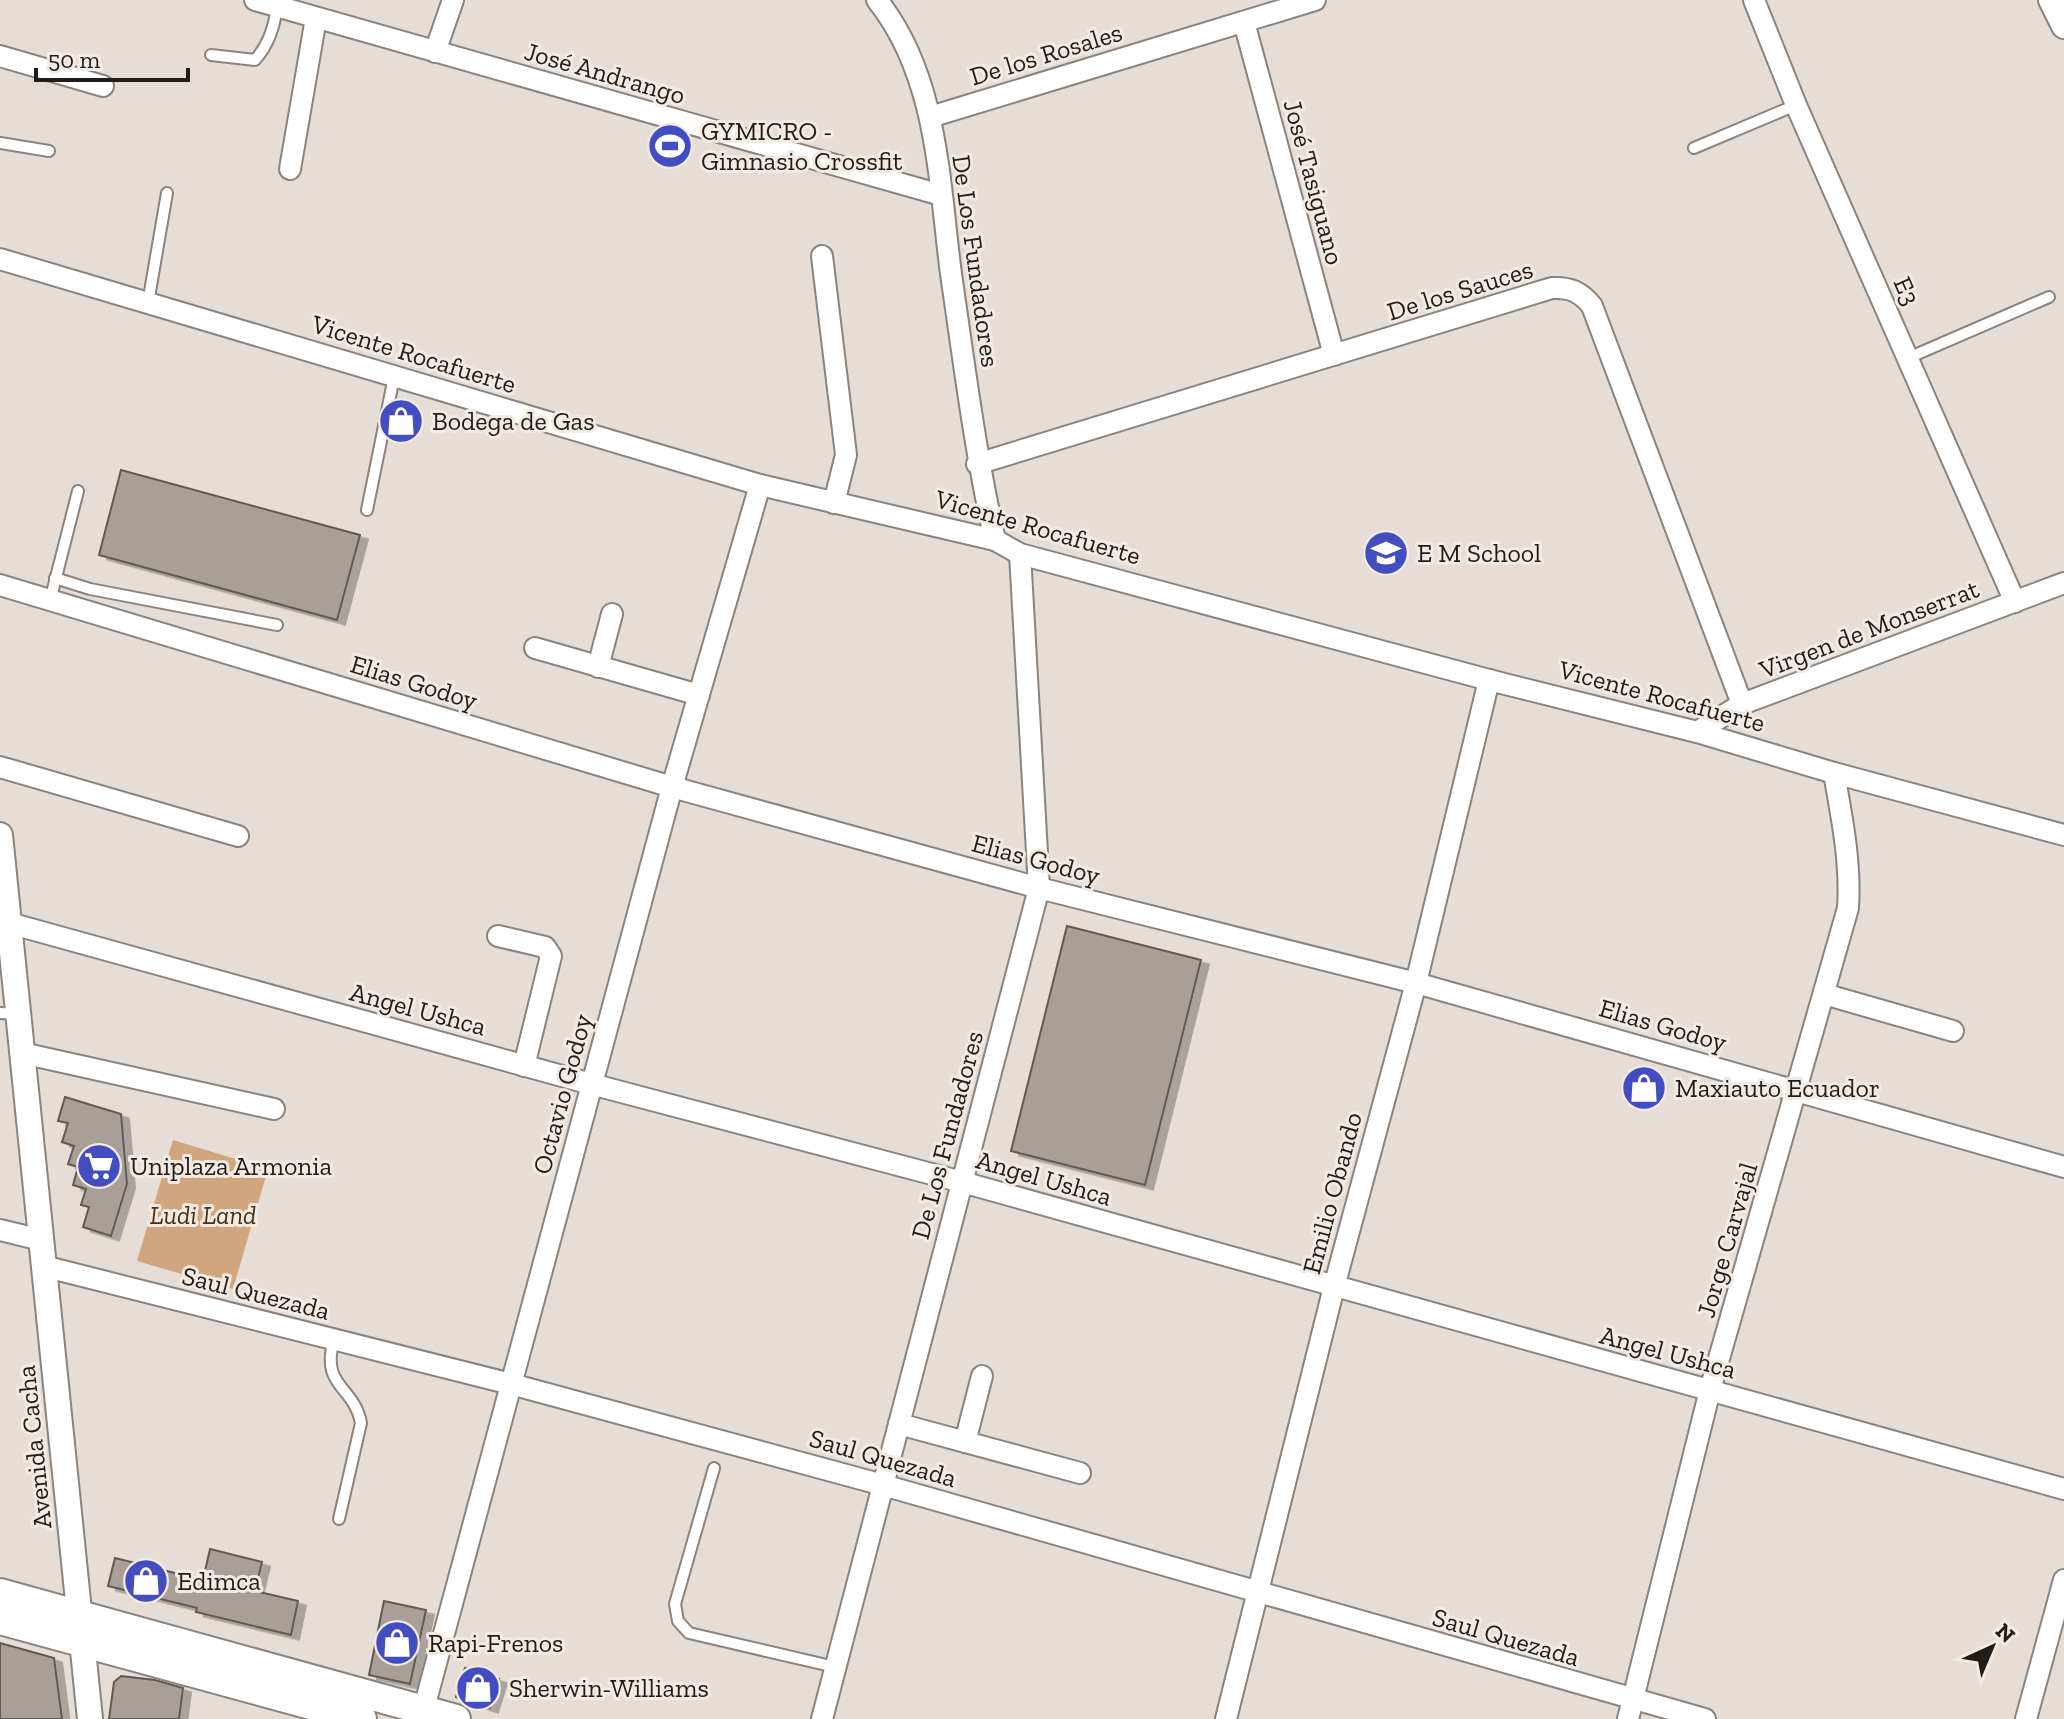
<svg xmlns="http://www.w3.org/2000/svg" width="2064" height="1719" font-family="'Zilla Slab',serif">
  <defs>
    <filter id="shadow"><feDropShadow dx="8" dy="4.5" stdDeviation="0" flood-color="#0004"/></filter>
  </defs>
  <rect width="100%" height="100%" fill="#e6ddd6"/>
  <!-- green -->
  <polygon fill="#d1a57e" points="173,1140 268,1169 233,1289 137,1261"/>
  <!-- building -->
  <g fill="#a79f98" stroke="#615a54" stroke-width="2" filter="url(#shadow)">
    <polygon points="121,470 360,535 337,620 99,555"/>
    <polygon points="1067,926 1201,960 1145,1185 1011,1151"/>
    <polygon points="65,1097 121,1114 127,1184 111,1236 83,1227 89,1207 81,1205 86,1189 73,1185 78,1167 68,1164 74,1146 62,1142 68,1123 58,1121"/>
    <polygon points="210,1549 262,1562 255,1591 298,1601 291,1635 196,1612 197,1608 108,1586 115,1558 203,1580"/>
    <polygon points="384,1601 426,1610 410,1684 369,1675"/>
    <polygon points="0,1643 54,1658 62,1719 0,1719"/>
    <polygon points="465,1668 499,1679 490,1708 456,1697"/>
    <polygon points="121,1676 155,1680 183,1688 179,1719 109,1719 114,1682"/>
  </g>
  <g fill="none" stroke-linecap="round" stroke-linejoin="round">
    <!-- service casing -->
    <g stroke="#8b837d" stroke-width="14">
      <g id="service">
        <path d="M211 55 255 60C269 44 274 27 277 7"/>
        <polyline points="0,143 49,151"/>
        <polyline points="1694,148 1796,105"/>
        <polyline points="148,303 167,193"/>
        <polyline points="1908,358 2049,297"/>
        <polyline points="367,510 394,377"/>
        <polyline points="55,578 90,589 277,625"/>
        <polyline points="50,601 78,491"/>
        <polyline points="0,1013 18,1014"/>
        <path d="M334 1339C320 1388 354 1385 361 1423L339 1519"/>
        <polyline points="714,1468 675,1604 678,1621 689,1633 835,1667"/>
      </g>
    </g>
    <!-- minor casing -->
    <g stroke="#8b837d" stroke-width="24">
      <g id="minor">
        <polyline points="255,0 941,195"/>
        <path d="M877 0C938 76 939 182 951 274 964 363 975 452 995 540"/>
        <polyline points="1754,0 1796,105 2015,602"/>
        <polyline points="1244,22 1334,355"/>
        <polyline points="435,52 453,0"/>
        <polyline points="0,56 103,86"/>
        <polyline points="930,117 1315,0"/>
        <polyline points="290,169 316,18"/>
        <polyline points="822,256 846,455 834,503"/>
        <polyline points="0,259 760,485 995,540 1020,554 1489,680 1697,732 1834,773 2064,835"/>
        <path d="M977 464 1552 288C1570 287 1581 292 1592 306L1742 704"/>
        <polyline points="0,585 672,787 1039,888 1416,983 2064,1167"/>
        <polyline points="535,648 699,695"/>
        <polyline points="598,667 612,614"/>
        <polyline points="1697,732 1742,704 2064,583"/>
        <polyline points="0,767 238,836"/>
        <polyline points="9,923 591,1084 962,1182 2064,1489"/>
        <polyline points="498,936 545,947 551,956 524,1066"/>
        <polyline points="1824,994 1953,1031"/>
        <polyline points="22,1053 274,1109"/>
        <polyline points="0,1230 41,1240"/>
        <polyline points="43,1266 511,1384 883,1485 1705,1719"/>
        <polyline points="899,1424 1080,1473"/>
        <polyline points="965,1442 982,1376"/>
        <polyline points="421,1719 672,787 760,485"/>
        <polyline points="822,1719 1039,888 1020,554"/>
        <polyline points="1226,1719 1334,1287 1416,983 1489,680"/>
        <path d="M1628 1719 1710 1390 1848 908C1851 862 1842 819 1834 773"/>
        <polyline points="2026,1719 2064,1580"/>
      </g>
    </g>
    <!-- tertiary casing -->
    <g stroke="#8b837d" stroke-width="28">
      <g id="tertiary">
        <polyline points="2051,0 2064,26"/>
        <polyline points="0,835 90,1719"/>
      </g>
    </g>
    <!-- secondary casing -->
    <g stroke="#8b837d" stroke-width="32">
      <g id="secondary">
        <polyline points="0,1593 456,1719"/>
        <polyline points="0,1620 362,1719"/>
      </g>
    </g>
    <!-- service -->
    <use href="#service" stroke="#fff" stroke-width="10"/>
    <!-- minor -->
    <use href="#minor" stroke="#fff" stroke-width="20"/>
    <!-- tertiary -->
    <use href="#tertiary" stroke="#fff" stroke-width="24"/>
    <!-- secondary -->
    <use href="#secondary" stroke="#fff" stroke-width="28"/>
  </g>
  <!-- icons -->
  <defs>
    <g id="stadium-disc" transform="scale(2.3)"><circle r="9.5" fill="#424dc1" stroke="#f3ebe3"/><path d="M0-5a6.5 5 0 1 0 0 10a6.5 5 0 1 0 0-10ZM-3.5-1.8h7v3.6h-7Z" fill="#fff"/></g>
    <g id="shop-disc" transform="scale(2.3)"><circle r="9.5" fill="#424dc1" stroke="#f3ebe3"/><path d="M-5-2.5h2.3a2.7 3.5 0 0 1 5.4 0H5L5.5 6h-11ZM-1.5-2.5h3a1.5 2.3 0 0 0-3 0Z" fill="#fff"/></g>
    <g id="school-disc" transform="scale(2.3)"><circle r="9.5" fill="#424dc1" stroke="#f3ebe3"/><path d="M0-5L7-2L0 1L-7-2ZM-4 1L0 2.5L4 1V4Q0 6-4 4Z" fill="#fff"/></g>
    <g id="supermarket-disc" transform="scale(2.3)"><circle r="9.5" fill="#424dc1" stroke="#f3ebe3"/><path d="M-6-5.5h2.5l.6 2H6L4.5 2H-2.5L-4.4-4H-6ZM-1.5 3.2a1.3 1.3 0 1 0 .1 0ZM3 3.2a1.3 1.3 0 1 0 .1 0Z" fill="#fff"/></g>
  </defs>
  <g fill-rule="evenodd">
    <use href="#stadium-disc" x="670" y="146"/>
    <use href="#shop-disc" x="401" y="421"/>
    <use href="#school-disc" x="1386" y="553"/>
    <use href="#shop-disc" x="1644" y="1088"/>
    <use href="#supermarket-disc" x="99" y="1166"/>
    <use href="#shop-disc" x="146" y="1581"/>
    <use href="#shop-disc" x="397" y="1643"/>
    <use href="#shop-disc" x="478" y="1688"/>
  </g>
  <g text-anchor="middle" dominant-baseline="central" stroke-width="6" stroke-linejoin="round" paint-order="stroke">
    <!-- street labels -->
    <g font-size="26" fill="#1f1c1a" stroke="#f3ebe3">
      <text transform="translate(1046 54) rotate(-17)">De los Rosales</text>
      <text transform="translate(605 73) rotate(16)">José Andrango</text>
      <text transform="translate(1314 182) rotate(75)">José Tasiguano</text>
      <text transform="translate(976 261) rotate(82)">De Los Fundadores</text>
      <text transform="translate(1460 290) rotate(-17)">De los Sauces</text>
      <text transform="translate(1907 291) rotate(66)">E3</text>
      <text transform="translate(414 354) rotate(17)">Vicente Rocafuerte</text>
      <text transform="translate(1038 527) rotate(16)">Vicente Rocafuerte</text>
      <text transform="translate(1869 629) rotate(-21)">Virgen de Monserrat</text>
      <text transform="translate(414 682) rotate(17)">Elias Godoy</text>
      <text transform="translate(1662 696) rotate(15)">Vicente Rocafuerte</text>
      <text transform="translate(1036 859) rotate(15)">Elias Godoy</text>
      <text transform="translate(418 1009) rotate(15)">Angel Ushca</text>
      <text transform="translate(1663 1025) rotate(16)">Elias Godoy</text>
      <text transform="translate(562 1094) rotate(-75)">Octavio Godoy</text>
      <text transform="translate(947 1135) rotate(-75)">De Los Fundadores</text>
      <text transform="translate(1044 1178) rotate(16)">Angel Ushca</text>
      <text transform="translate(1332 1193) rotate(-75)">Emilio Obando</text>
      <text transform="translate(1727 1240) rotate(-74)">Jorge Carvajal</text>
      <text transform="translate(256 1293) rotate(14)">Saul Quezada</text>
      <text transform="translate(1668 1352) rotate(15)">Angel Ushca</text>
      <text transform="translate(34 1447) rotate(-96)">Avenida Cacha</text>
      <text transform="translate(883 1458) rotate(16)">Saul Quezada</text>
      <text transform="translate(1506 1637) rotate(16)">Saul Quezada</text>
    </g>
    <!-- poi labels -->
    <g font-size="26" fill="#1f1c1a" stroke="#f3ebe3" text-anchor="start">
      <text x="701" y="131">GYMICRO -<tspan x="701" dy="30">Gimnasio Crossfit</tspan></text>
      <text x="432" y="421">Bodega de Gas</text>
      <text x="1417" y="553">E M School</text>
      <text x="1675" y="1088">Maxiauto Ecuador</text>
      <text x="130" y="1166">Uniplaza Armonia</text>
      <text x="177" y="1581">Edimca</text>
      <text x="428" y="1643">Rapi-Frenos</text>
      <text x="509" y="1688">Sherwin-Williams</text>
    </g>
    <!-- park labels -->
    <g font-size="26" font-style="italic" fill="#4b2f12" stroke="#f3ebe3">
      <text x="203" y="1215">Ludi Land</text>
    </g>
  </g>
  <!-- north arrow -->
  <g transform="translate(1992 1647) rotate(44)" stroke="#f3ebe3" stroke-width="6" paint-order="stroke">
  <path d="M0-6L14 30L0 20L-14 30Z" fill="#1f1c1a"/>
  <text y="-12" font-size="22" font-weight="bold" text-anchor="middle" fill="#1f1c1a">N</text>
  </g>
  <!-- scale -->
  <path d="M36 68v12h152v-12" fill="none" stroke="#1f1c1a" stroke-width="4"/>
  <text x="48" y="68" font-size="24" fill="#1f1c1a" stroke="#f3ebe3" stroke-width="6" paint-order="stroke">50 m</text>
</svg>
